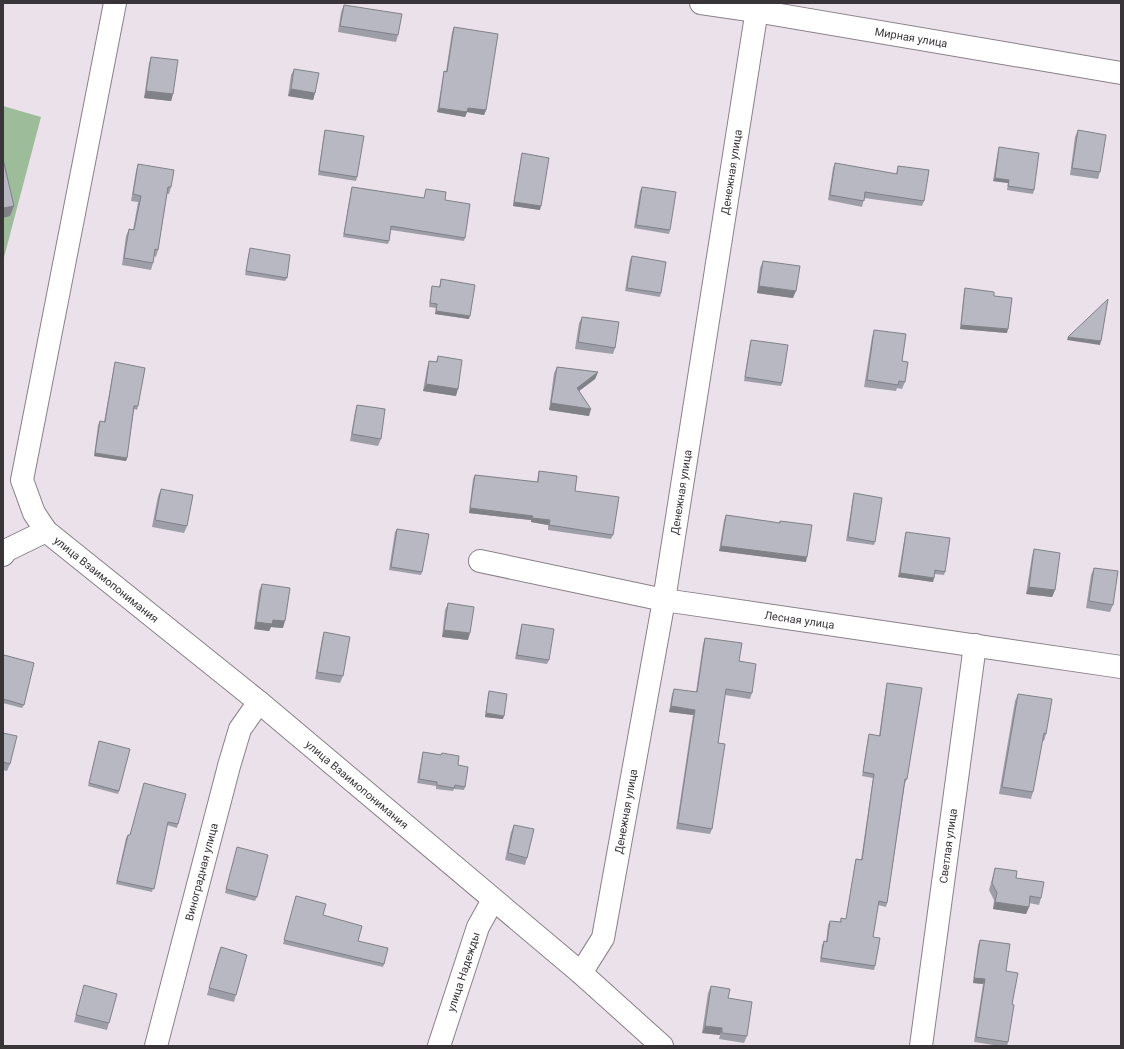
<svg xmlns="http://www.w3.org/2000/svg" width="1124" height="1049" font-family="Roboto,sans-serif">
  <rect width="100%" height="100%" fill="#ebe1eb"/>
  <!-- green -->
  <polygon fill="#9dbc9a" points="3,106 41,117 3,261"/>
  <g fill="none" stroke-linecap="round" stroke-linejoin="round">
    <!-- minor casing -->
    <g stroke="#898088" stroke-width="24">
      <g id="minor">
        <path id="s1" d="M115 3 22 480 34 513 46 531 259 702 581 973 662 1046"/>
        <polyline points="3,555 7,550 46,531"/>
        <path id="s2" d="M480 561 664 600 1121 667"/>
        <path id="s3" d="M581 973 603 938 664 600 758 3"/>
        <path id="s4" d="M156 1046 229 766 240 729 259 702"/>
        <path id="s5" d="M439 1046 478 927 493 900"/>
        <path id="s6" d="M921 1046 975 645"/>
      </g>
    </g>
    <!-- tertiary casing -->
    <g stroke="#898088" stroke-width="24">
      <g id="tertiary">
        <path id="s7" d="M701 3 756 11 1121 73"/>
      </g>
    </g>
    <!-- minor -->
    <use href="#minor" stroke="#fff" stroke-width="22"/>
    <!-- tertiary -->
    <use href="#tertiary" stroke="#fff" stroke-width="22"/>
  </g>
  <!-- wall -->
  <g fill="#9e9ea8">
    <polygon points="344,5 398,35 396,42 338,32 341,12"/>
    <polygon points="454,27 486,110 484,115 467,112 465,117 437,112 443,76 444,71 446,71 452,32"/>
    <polygon points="151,57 173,94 171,101 144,98 149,63"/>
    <polygon points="294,69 315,93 313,100 288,96 291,75"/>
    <polygon points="325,130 357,177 356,181 318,175 324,133"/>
    <polygon points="1078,130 1100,172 1098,179 1070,175 1075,137"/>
    <polygon points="999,147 1034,190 1033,194 1007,190 1008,183 993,181 998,150"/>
    <polygon points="522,153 540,210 513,206 521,157"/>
    <polygon points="835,163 896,174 898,166 924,201 922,206 864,198 862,207 828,200 833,168"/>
    <polygon points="138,164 171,187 169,194 167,194 158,250 156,257 154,256 153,263 151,270 122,265 126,236 129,229 133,230 138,202 131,201 136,171"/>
    <polygon points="352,187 424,198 426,189 445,200 465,238 464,241 391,230 389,241 388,244 343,237 351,190"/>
    <polygon points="642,187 670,230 669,234 634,228 640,191"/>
    <polygon points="250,248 287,278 285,281 245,275 249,252"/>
    <polygon points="632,256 661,293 660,297 625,291 630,260"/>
    <polygon points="763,261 793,298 757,293 760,268"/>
    <polygon points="441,279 469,319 435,314 436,308 429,307 431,290 432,286 439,287"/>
    <polygon points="965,288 994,296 1007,333 960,329 964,291"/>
    <polygon points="582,317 615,348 613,354 575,349 579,323"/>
    <polygon points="874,330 902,361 905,382 902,389 897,388 896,391 864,387 872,337"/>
    <polygon points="751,340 782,383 781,386 744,381 750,343"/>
    <polygon points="438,356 456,396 423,391 427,368 429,361 436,362"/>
    <polygon points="115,362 138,406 137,410 134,409 127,458 126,461 94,456 98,425 100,421 104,422 114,366"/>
    <polygon points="557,367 598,372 595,379 579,391 589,416 549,410 554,373"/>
    <polygon points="357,405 381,439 378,446 350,441 355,412"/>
    <polygon points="539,471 575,491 613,535 611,539 548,530 548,525 531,522 531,520 469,513 473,479 475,475 537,482 538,475"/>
    <polygon points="161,489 187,526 184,533 152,527 158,496"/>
    <polygon points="854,493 875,542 874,545 846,541 853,497"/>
    <polygon points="726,515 779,523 780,521 806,562 719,551 724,520"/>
    <polygon points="397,529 422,572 421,575 389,570 395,532"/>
    <polygon points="906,532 945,572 944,575 935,574 933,582 898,577 905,535"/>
    <polygon points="1034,549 1055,590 1052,597 1026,594 1032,556"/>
    <polygon points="1094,568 1113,605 1110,612 1086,608 1091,575"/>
    <polygon points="262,584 283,628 271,627 269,631 254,629 259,591"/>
    <polygon points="448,603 468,640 442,637 445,610"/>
    <polygon points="522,624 549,660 547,664 515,659 521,627"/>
    <polygon points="324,632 343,676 340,683 315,679 322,639"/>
    <polygon points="705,638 739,661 752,693 750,699 725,695 718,743 712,829 710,834 676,829 693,715 669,712 672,694 674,689 696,692 703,644"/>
    <polygon points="3,658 24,705 22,708 3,703"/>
    <polygon points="887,683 907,779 905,783 887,903 886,907 878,905 873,937 875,966 874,970 820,962 822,945 824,941 826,942 828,925 830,921 840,922 841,918 846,919 855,863 856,859 861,860 873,778 862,776 868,738 869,734 879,736 886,687"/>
    <polygon points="489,691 503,719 485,717 488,695"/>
    <polygon points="1018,694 1046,734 1044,741 1042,740 1033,792 1031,799 999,794 1015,701"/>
    <polygon points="3,733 10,764 7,771 3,770"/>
    <polygon points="99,741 119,791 118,794 88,786"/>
    <polygon points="423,752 441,755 442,753 458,765 465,787 464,790 454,789 453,791 436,789 436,786 417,783 422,756"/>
    <polygon points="144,783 178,824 177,828 167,825 152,892 116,884 126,838 128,835 130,835"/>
    <polygon points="514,825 527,858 525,865 505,860 511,832"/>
    <polygon points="237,847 257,897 255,901 225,893"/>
    <polygon points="995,868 1041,898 1039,905 1029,903 1029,907 1026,914 993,909 994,900 989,890"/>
    <polygon points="296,896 358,941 384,964 383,967 283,944"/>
    <polygon points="980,940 1006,971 1012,1004 1008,1042 1007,1046 1000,1046 974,1042 983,984 973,983 978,945"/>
    <polygon points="221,947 236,995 234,1002 207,995 218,954"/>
    <polygon points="84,985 109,1023 107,1030 74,1022 82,992"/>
    <polygon points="711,986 728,998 747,1036 744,1043 719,1039 720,1035 702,1033 708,993"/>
  </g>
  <!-- shaded-wall -->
  <g fill="#818188">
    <polygon points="291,89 315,93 313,100 288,96"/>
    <polygon points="146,91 173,94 171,101 144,98"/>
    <polygon points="439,108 468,108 486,110 484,115 467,112 465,117 437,112"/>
    <polygon points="995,178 1009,180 1008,183 993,181"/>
    <polygon points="514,202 541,206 540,210 513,206"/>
    <polygon points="14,206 10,216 3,218 3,208"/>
    <polygon points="759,286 796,291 793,298 757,293"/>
    <polygon points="436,311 470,316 469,319 435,314"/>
    <polygon points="961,325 1008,329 1007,333 960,329"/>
    <polygon points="1068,337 1101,341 1100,345 1067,340"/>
    <polygon points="598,372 595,379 575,394 577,388"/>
    <polygon points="426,384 458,389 456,396 423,391"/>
    <polygon points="551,403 591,409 589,416 549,410"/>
    <polygon points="95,453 127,458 126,461 94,456"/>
    <polygon points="470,508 533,516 531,520 469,513"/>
    <polygon points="532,518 550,520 548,525 531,522"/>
    <polygon points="721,546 807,557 806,562 719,551"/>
    <polygon points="900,573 934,578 933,582 898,577"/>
    <polygon points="1029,587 1055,590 1052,597 1026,594"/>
    <polygon points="273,620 285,621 283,628 271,627 269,631 254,629 256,622"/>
    <polygon points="444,630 470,633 468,640 442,637"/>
    <polygon points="671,706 695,710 693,715 669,712"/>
    <polygon points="486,713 504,716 503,719 485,717"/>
    <polygon points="995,902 1029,907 1026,914 993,909"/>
    <polygon points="974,978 985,979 983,984 973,983"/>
    <polygon points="705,1026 722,1028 720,1035 702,1033"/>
  </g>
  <!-- building -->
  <g fill="#b8b8c3" stroke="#818188">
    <polygon points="344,5 402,14 398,35 340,26"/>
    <polygon points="454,27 498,34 486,110 468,108 467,112 439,108 444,71 447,72"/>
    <polygon points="151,57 178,60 173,94 146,91"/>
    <polygon points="294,69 319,73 315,93 291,89"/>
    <polygon points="325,130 364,136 357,177 319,171"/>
    <polygon points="1078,130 1106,135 1100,172 1072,168"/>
    <polygon points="999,147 1039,153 1034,190 1008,186 1009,180 995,178"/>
    <polygon points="522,153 549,158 541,206 514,202"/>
    <polygon points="3,159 14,206 3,208"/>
    <polygon points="835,163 897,174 898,166 929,170 924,201 865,192 864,201 830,195"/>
    <polygon points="138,164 174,170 171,187 168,187 158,250 155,249 153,263 124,258 129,229 134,230 141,196 133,194"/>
    <polygon points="352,187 424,198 426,189 446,192 445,200 470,204 465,238 391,226 389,241 344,234"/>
    <polygon points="642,187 676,192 670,230 636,225"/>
    <polygon points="250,248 290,255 287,278 246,271"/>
    <polygon points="632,256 666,262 661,293 627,288"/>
    <polygon points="763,261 800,266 796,291 759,286"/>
    <polygon points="441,279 475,285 470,316 436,311 437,304 430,303 432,286 440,287"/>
    <polygon points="965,288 994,292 994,296 1012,298 1008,329 961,325"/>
    <polygon points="1108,299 1101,341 1068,337"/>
    <polygon points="582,317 619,322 615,348 578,342"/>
    <polygon points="874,330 906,334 902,361 908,362 905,382 899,381 898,385 867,380"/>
    <polygon points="751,340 788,345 782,383 745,377"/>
    <polygon points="438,356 462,360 458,389 426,384 429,361 437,362"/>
    <polygon points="115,362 145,368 138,406 134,406 127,458 95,453 100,421 105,422"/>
    <polygon points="557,367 598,372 577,388 591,409 551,403"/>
    <polygon points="357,405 385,409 381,439 352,434"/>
    <polygon points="539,471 577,476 575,491 619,497 613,535 549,525 550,520 532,518 533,516 470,508 475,475 538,482"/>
    <polygon points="161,489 193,495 187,526 155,520"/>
    <polygon points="854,493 882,498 875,542 848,537"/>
    <polygon points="726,515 780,523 780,521 812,525 807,557 721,546"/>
    <polygon points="397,529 429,534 422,572 391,567"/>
    <polygon points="906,532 950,538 945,572 935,570 934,578 900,573"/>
    <polygon points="1034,549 1060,553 1055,590 1029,587"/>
    <polygon points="1094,568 1118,571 1113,605 1089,601"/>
    <polygon points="262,584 290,588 285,621 273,620 272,624 256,622"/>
    <polygon points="448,603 474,607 470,633 444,630"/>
    <polygon points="522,624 554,629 549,660 517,655"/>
    <polygon points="324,632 350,637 343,676 317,672"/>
    <polygon points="705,638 742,643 739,661 756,664 752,693 726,689 718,743 725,744 712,829 678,823 695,710 671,706 674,689 697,692"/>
    <polygon points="4,655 34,663 24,705 3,699 3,659"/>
    <polygon points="887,683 922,688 907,779 905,779 887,903 879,901 873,937 880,938 875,966 821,958 824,941 827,942 830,921 841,922 841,918 846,919 856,859 862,860 874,774 863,772 869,734 880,736"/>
    <polygon points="489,691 507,694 504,716 486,713"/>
    <polygon points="1018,694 1052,699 1046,734 1044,733 1033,792 1002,787"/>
    <polygon points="3,733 17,736 10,764 3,762"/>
    <polygon points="99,741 130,749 119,791 89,783"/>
    <polygon points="423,752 441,755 442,753 459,756 458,765 468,767 465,787 455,785 454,788 437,785 437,782 419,779"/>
    <polygon points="144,783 186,794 178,824 168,822 154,889 117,881 128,835 130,835"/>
    <polygon points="514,825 534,829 527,858 508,853"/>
    <polygon points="237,847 268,855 257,897 226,889"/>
    <polygon points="995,868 1017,871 1016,878 1044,882 1041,898 1030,896 1029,907 995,902 997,893 992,883"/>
    <polygon points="296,896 326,904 323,915 362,926 358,941 388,948 384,964 284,940"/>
    <polygon points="980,940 1010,944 1006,971 1018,973 1012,1004 1014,1005 1008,1042 976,1037 985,979 974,978"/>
    <polygon points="221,947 247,955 236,995 209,988"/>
    <polygon points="84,985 117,994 109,1023 76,1015"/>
    <polygon points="711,986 730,989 728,998 752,1002 747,1036 722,1033 722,1028 705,1026"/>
  </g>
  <g text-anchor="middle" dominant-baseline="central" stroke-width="3.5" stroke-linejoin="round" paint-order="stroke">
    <!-- street labels -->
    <g font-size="11" fill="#383438" stroke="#f9eef8">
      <text stroke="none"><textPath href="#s7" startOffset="213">Мирная улица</textPath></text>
      <text stroke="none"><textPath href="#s3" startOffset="818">Денежная улица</textPath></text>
      <text stroke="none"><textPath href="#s3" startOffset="494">Денежная улица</textPath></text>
      <text stroke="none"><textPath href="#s1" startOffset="620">улица Взаимопонимания</textPath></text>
      <text stroke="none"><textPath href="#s2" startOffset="325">Лесная улица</textPath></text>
      <text stroke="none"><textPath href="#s1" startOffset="944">улица Взаимопонимания</textPath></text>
      <text stroke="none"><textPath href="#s3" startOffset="170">Денежная улица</textPath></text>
      <text stroke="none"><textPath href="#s6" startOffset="202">Светлая улица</textPath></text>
      <text stroke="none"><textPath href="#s4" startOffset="180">Виноградная улица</textPath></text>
      <text stroke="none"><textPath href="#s5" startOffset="78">улица Надежды</textPath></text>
    </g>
  </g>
  <!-- border -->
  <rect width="1124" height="1049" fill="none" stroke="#383438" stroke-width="8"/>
</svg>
